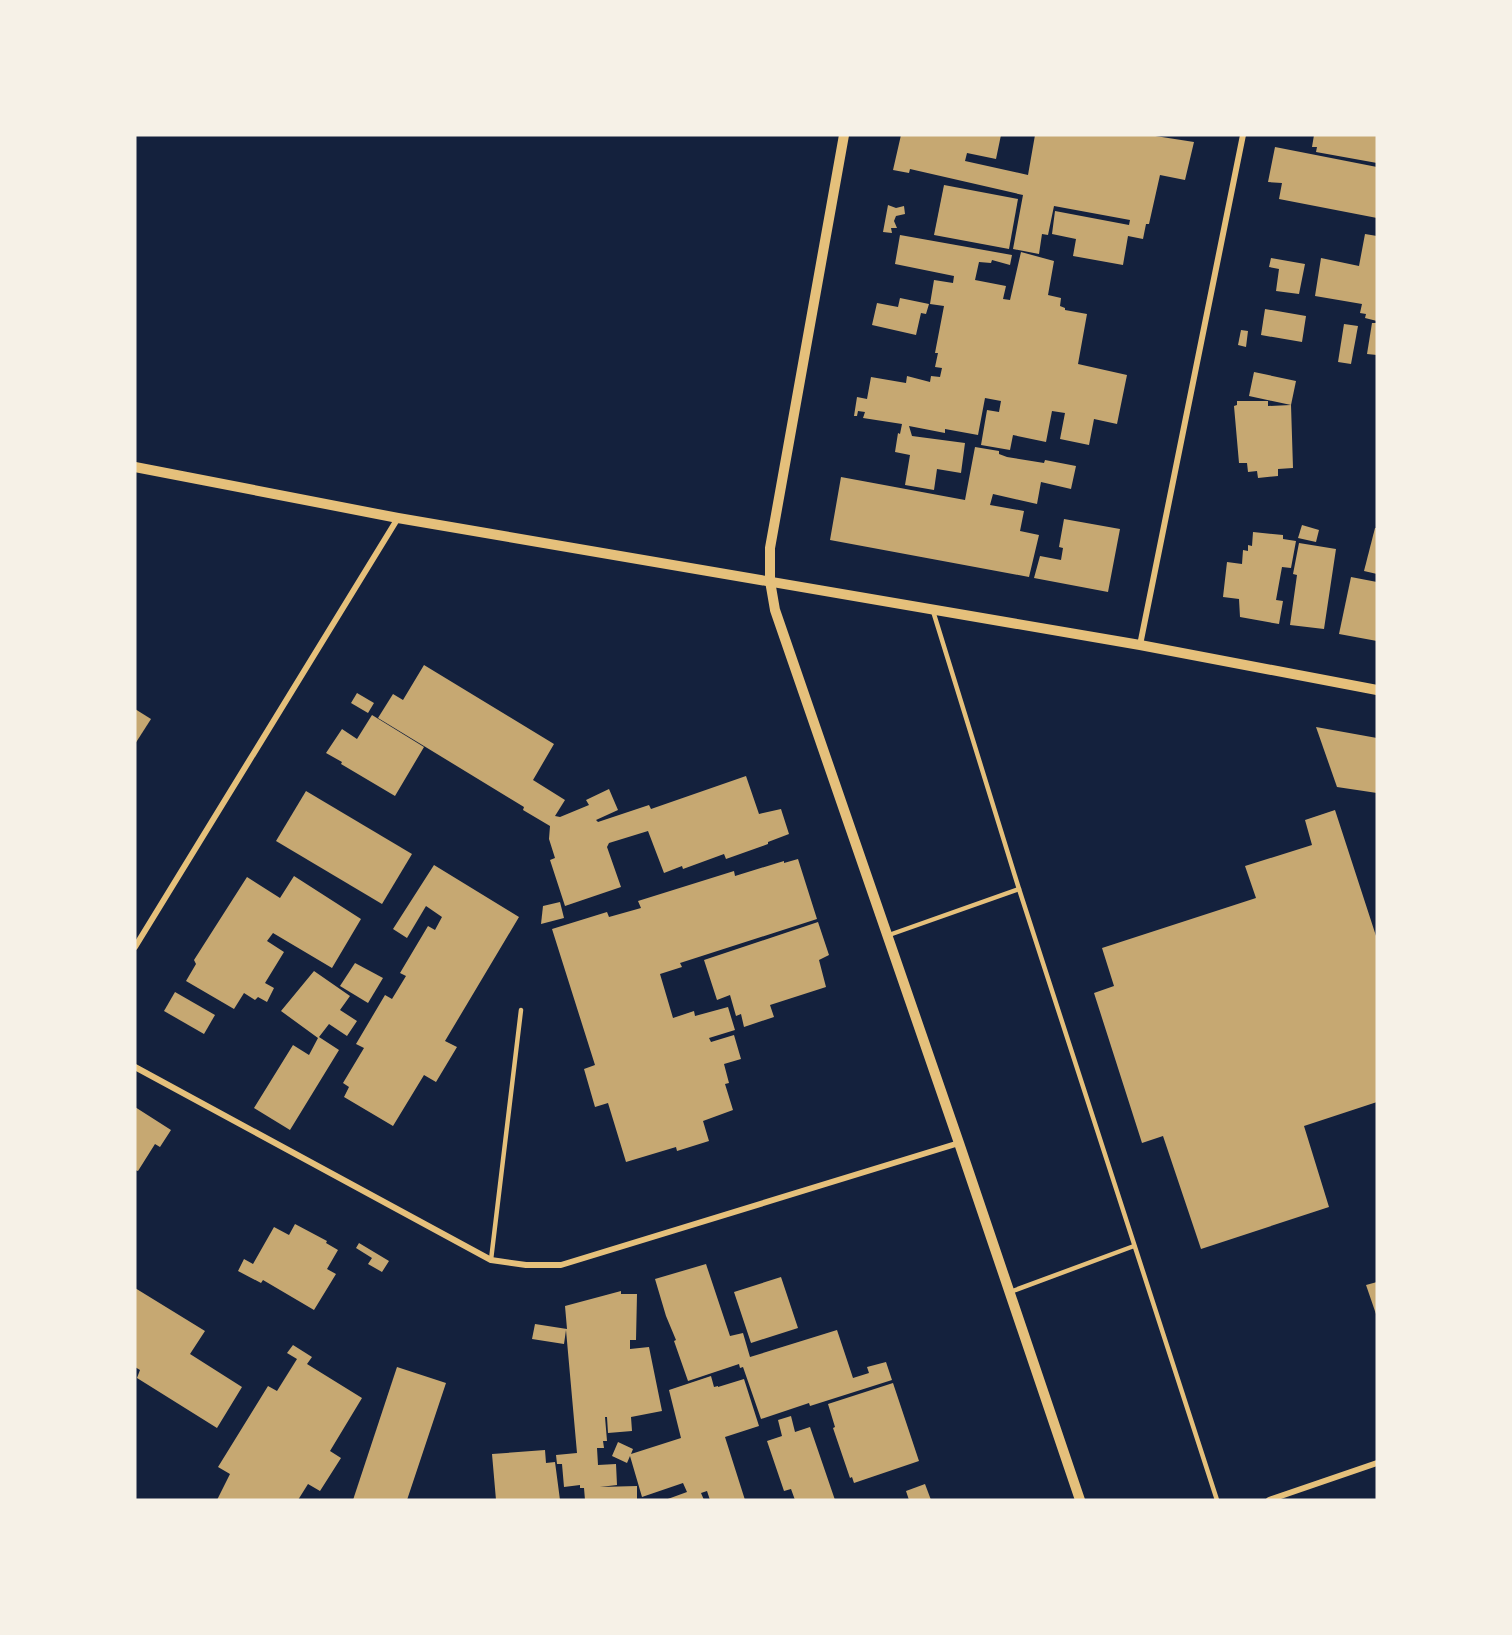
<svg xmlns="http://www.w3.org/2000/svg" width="1512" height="1635" font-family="'Open Sans',sans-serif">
  <rect width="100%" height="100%" fill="#14213d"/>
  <!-- building -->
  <g fill="#c6a872">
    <polygon points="901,135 1001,135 996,159 967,153 965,161 1028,175 1035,135 1149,135 1194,142 1185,180 1160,175 1149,224 1146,224 1143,239 1128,236 1123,265 1073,256 1076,239 1052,234 1055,211 1129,225 1130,220 1054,206 1048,235 1042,234 1039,254 1013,249 1023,195 910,169 909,173 893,170"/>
    <polygon points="1314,135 1377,135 1377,163 1316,152 1317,147 1312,147"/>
    <polygon points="1275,147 1377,167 1377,218 1279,199 1282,183 1268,182"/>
    <polygon points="944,185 1018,199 1009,249 934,235"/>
    <polygon points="888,205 896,208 904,206 905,214 896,216 894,221 897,228 891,228 892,233 883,232"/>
    <polygon points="1365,234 1377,236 1377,321 1365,318 1366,314 1360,313 1362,304 1315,296 1321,258 1359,266"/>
    <polygon points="900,235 1012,255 1010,265 992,260 991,263 979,262 975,280 1006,286 1003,299 1010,300 1021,252 1054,261 1048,295 1061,298 1060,306 1065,308 1065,310 1087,314 1078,364 1127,375 1117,424 1094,419 1089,445 1060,439 1065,413 1052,411 1046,442 1013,435 1010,450 981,445 987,410 999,412 1001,401 985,398 978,435 945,429 945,433 909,426 912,436 965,443 961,473 937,469 934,490 905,485 910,455 895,452 898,433 900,434 902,424 863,418 865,412 858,411 857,416 854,416 857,397 867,399 871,377 906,383 907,376 930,382 931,376 940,377 942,368 935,367 938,353 935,353 944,306 930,304 934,280 953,283 954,276 895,264"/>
    <polygon points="1271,258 1305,264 1299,294 1276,291 1279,269 1269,267"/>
    <polygon points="900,298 929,304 926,314 921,313 916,335 872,325 877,303 898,307"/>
    <polygon points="1265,309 1306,316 1302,342 1261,335"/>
    <polygon points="1372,323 1377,323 1377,355 1367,354"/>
    <polygon points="1344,324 1358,326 1351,364 1338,362"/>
    <polygon points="1241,330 1248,331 1246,347 1238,345"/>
    <polygon points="1254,372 1296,381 1291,405 1249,396"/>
    <polygon points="1237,401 1268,401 1268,406 1291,405 1293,468 1278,469 1278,476 1258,478 1257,471 1248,472 1247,463 1239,463 1234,406 1237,405"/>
    <polygon points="975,447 999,451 999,454 1007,457 1044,463 1045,460 1076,466 1071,489 1041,482 1037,504 993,494 990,505 1024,511 1020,531 1039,535 1029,577 830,540 841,477 965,500"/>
    <polygon points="1064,519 1120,529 1108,592 1034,578 1040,556 1061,560 1063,548 1059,547"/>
    <polygon points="1302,525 1319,530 1316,542 1298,538"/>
    <polygon points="1375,528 1377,528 1377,574 1364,571"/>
    <polygon points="1253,532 1283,535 1283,539 1296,541 1291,568 1282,567 1276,600 1283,601 1279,624 1240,617 1239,599 1223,597 1227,562 1242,564 1243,550 1248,551 1248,545 1252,546"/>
    <polygon points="1299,543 1336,549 1324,629 1290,625 1297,575 1293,574"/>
    <polygon points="1351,577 1377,582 1377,641 1339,634"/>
    <polygon points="424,665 554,744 533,780 565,800 555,816 560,817 589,805 586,800 609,789 618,810 596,820 598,822 649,805 651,809 746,776 759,814 781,809 789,834 768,842 768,844 726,859 724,854 683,869 682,866 664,873 648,831 609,843 607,847 621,887 565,906 550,860 555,858 549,839 550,826 523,810 524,807 378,718 393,694 403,700"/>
    <polygon points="357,693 374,703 368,713 351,703"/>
    <polygon points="135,709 151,719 135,744"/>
    <polygon points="372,715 424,747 395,796 341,764 342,762 326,753 342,729 357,739"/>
    <polygon points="1316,727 1377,738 1377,793 1337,787"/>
    <polygon points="306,791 412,854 382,904 276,841"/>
    <polygon points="1335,810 1377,939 1377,1102 1304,1126 1329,1207 1201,1249 1163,1136 1142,1143 1094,993 1114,986 1102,948 1256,898 1245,866 1312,845 1305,820"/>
    <polygon points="798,859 817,919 680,963 682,967 660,974 673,1018 694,1011 695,1016 728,1007 735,1030 709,1038 711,1042 734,1035 741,1059 724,1064 729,1083 725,1084 733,1110 703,1121 709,1141 677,1151 676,1147 626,1162 608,1103 595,1107 584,1069 595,1065 552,929 607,912 609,917 641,908 638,901 734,871 735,876 784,861 784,863"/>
    <polygon points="434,865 519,917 445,1041 457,1047 436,1082 424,1075 393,1126 344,1097 349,1087 343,1083 364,1048 356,1044 385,995 392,999 406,976 400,973 428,926 435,930 442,917 426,906 407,938 393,929"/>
    <polygon points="294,876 361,919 332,968 273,933 267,941 284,952 265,983 274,988 267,1002 258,997 255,1000 244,993 234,1009 186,981 196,964 194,960 247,877 280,898"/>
    <polygon points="560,902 564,918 541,924 543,906"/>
    <polygon points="818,922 829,955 819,960 826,987 770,1005 774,1017 744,1027 741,1014 736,1016 730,995 717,1000 704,960"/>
    <polygon points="355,963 383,978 368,1003 340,986"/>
    <polygon points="314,971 350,996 340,1010 357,1021 347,1036 329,1024 319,1037 339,1050 290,1130 254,1108 293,1045 309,1055 318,1038 281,1011"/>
    <polygon points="175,992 215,1015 204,1034 164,1011"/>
    <polygon points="135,1107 171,1130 160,1147 155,1144 138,1171 135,1170"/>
    <polygon points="295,1224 327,1241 326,1243 338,1250 327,1269 336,1274 314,1310 263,1280 261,1283 238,1271 244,1259 253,1264 274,1227 289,1235"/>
    <polygon points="359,1243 389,1261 382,1272 368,1264 372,1258 356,1248"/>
    <polygon points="706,1264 730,1336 743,1333 750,1357 837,1330 853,1378 869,1373 867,1367 886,1362 892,1380 810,1406 809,1403 761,1419 743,1367 740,1368 739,1364 688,1381 674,1341 676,1340 666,1316 655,1279"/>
    <polygon points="781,1277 798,1328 751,1343 734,1292"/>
    <polygon points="1377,1282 1377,1317 1366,1285"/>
    <polygon points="135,1288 205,1331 190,1354 242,1387 217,1428 137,1378 140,1370 135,1367"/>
    <polygon points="621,1291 621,1294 637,1294 636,1340 630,1340 630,1349 649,1347 662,1411 631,1417 632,1431 608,1433 607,1417 605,1417 607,1441 603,1441 604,1448 597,1448 598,1465 616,1464 617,1485 600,1487 637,1486 637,1500 585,1500 584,1488 580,1488 580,1485 564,1487 562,1464 557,1464 556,1455 577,1453 566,1330 564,1344 532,1339 535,1324 567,1329 565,1306"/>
    <polygon points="293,1345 312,1357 307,1364 362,1398 330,1451 341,1458 320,1491 308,1484 298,1500 217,1500 230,1474 218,1467 268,1386 277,1391 297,1359 287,1353"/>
    <polygon points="397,1367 446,1383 407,1500 353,1500"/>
    <polygon points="711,1376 714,1387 718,1386 718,1387 744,1379 759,1426 725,1437 745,1500 710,1500 707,1491 701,1493 704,1500 665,1500 687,1492 683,1483 642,1497 630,1456 627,1463 612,1456 618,1442 633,1449 631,1454 681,1438 669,1390"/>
    <polygon points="893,1383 919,1461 854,1483 852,1477 850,1478 833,1428 835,1427 828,1404"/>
    <polygon points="791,1416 795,1432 810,1427 835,1500 795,1500 791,1489 784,1491 767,1441 782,1436 778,1420"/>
    <polygon points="545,1450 546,1463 555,1462 560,1500 496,1500 492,1454"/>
    <polygon points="925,1484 931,1500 909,1500 906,1491"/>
  </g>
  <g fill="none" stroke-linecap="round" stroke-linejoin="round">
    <!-- service -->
    <g stroke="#e5c07b" stroke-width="4.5">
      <polyline points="933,611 1019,889 1217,1500"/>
      <polyline points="889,935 1019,889"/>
      <polyline points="491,1260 521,1010"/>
      <polyline points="1010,1292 1134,1246"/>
    </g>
    <!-- minor -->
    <g stroke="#e5c07b" stroke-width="6">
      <polyline points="1140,645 1243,135"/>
      <polyline points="135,947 398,518"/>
      <polyline points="135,1067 491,1260 526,1265 561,1265 959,1143"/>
      <polyline points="1269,1500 1377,1463"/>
    </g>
    <!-- tertiary -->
    <g stroke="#e5c07b" stroke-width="10">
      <polyline points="844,135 770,548 770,581 775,610 959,1143 1080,1500"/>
      <polyline points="135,467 398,518 1140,645 1377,690"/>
    </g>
  </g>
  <!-- border -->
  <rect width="1512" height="1635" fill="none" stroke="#f6f1e7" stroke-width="273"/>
</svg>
